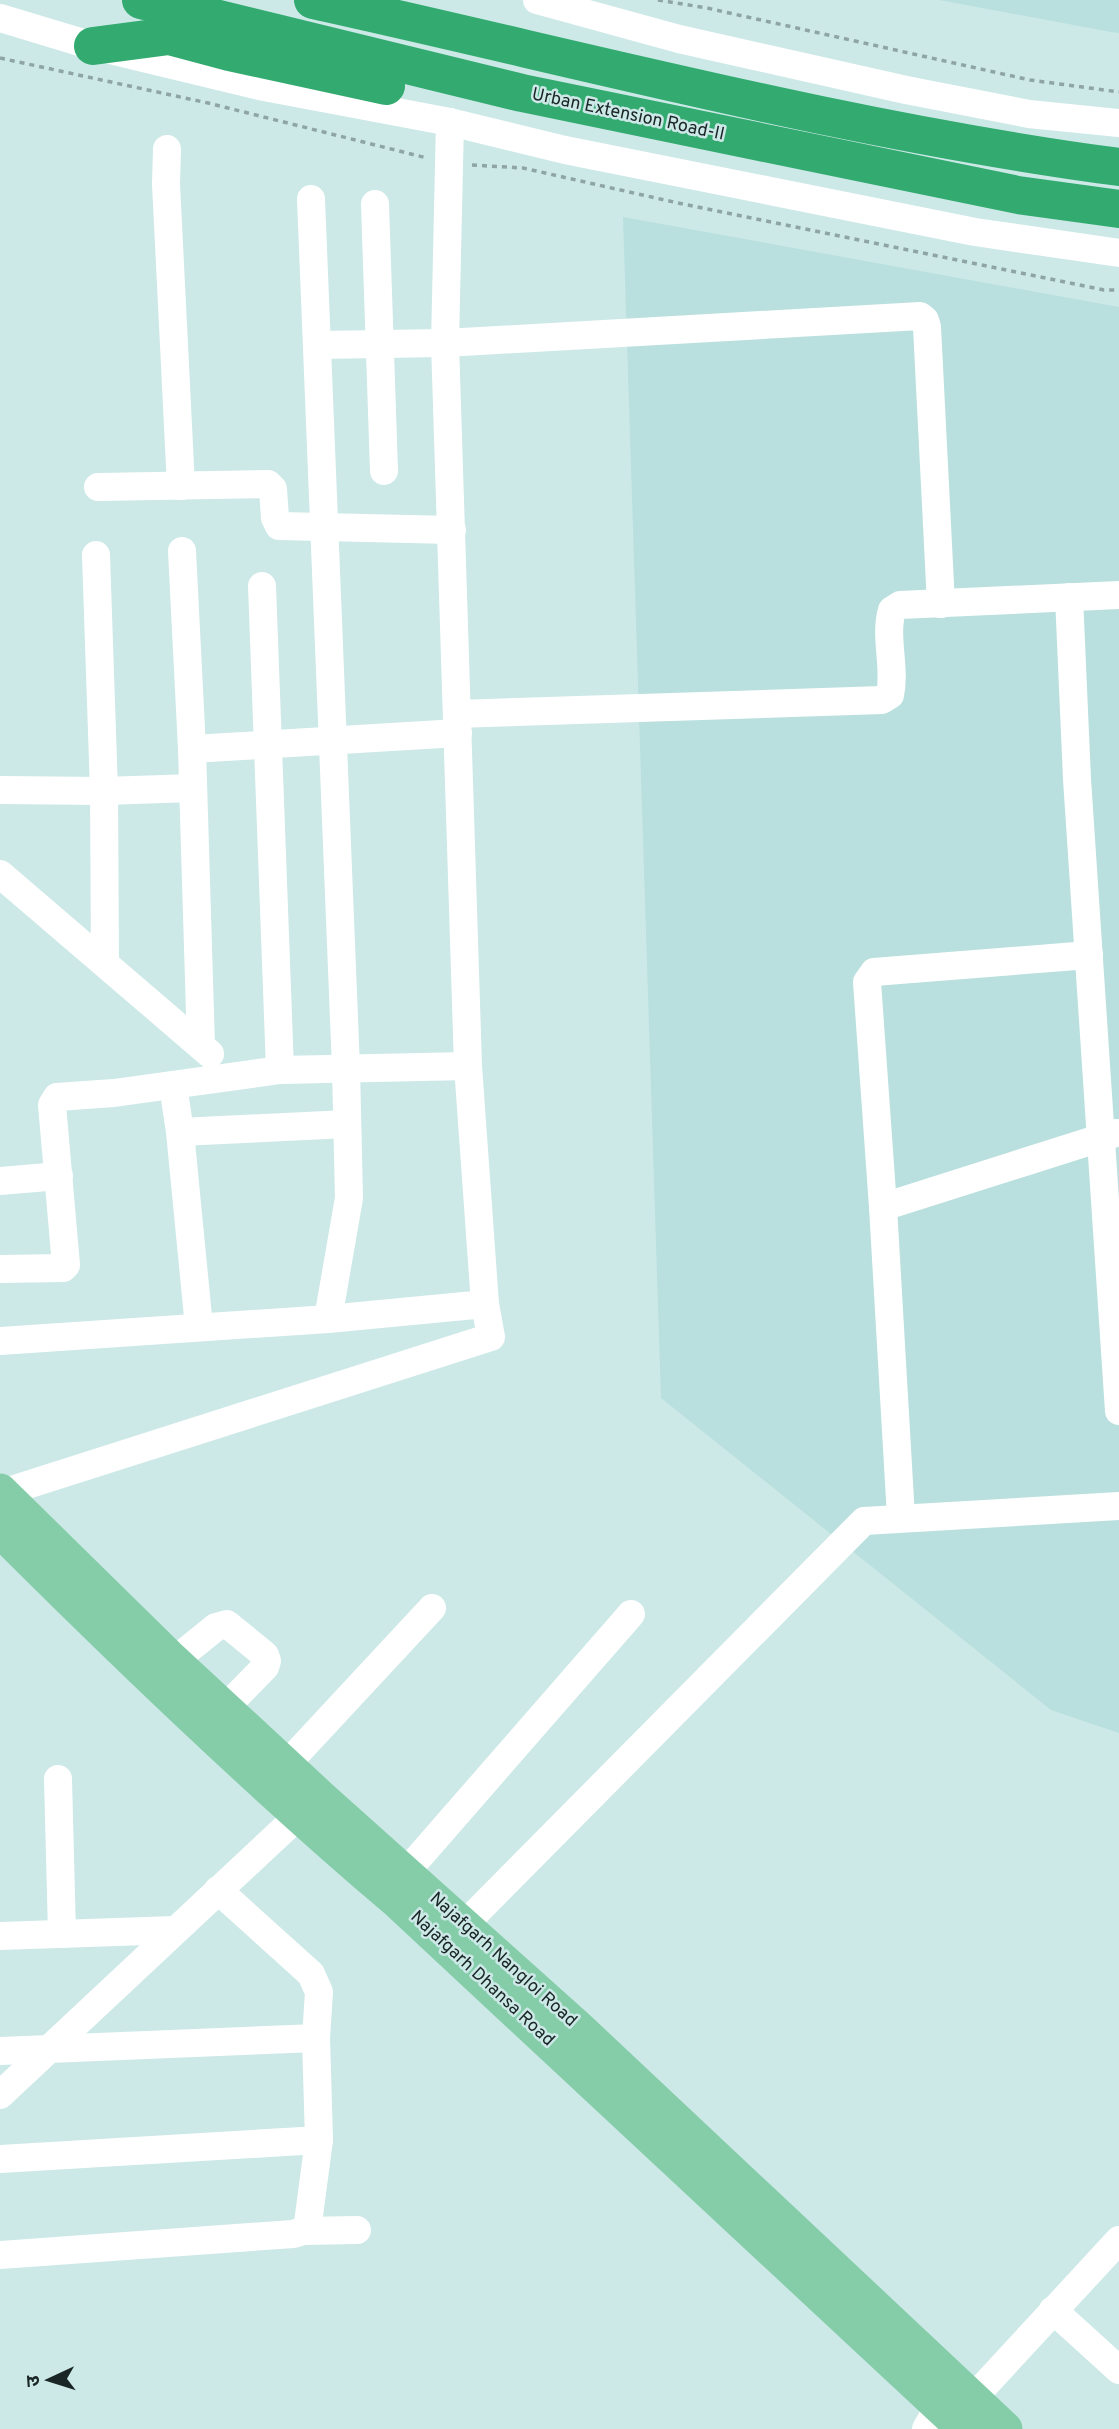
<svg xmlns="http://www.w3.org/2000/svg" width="1119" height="2429" font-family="Overpass,'Noto Sans Devanagari',sans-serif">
  <rect width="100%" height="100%" fill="#cce9e7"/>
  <!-- built -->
  <g fill="#b9e0de">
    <polygon points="939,0 1119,0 1119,33 1111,32"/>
    <polygon points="623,217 1119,307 1119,1733 1051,1710 661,1398"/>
  </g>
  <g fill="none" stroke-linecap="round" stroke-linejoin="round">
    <!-- path -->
    <g stroke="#8ea5a4" stroke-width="3.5" stroke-dasharray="5 5" stroke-linecap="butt">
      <polyline points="658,0 707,8 1030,80 1119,92"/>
      <polyline points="0,58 208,103 427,158"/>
      <polyline points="472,165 523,168 678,203 1104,290 1119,290"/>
    </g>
    <!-- minor -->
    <g stroke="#fff" stroke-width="28">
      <polyline points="537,0 679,39 906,90 1029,114 1119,123"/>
      <polyline points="0,18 93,46 259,86 450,122 565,150 975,232 1119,253"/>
      <polyline points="167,149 166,184 181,486"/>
      <polyline points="311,199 346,1068 349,1198 328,1319"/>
      <polyline points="375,204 384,471"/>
      <polyline points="318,345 445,343 920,316 925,320 927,327 941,604"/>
      <polyline points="98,487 268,484 273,489 275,518 279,526 452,530"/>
      <polyline points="182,551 192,749 201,1046"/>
      <polyline points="96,555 104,791 105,963"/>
      <polyline points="262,586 280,1070"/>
      <polyline points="1069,597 1077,779 1119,1411"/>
      <path d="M457 714 882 700 890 695C896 667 884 637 892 610L900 605 1119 595"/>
      <polyline points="192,749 458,733"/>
      <polyline points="0,790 104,791 193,788"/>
      <polyline points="0,874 210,1054"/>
      <polyline points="173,1085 180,1132 199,1327"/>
      <polyline points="180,1132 347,1124"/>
      <polyline points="0,1181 59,1176"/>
      <polyline points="883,1207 1116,1133"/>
      <polyline points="0,1269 63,1268 66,1265 52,1105 57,1097 114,1093 280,1070 468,1066"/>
      <polyline points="0,1341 328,1319 485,1304 468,1066 445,343 450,122"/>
      <polyline points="2,1493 491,1337 485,1304"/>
      <polyline points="901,1517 883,1207 867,982 874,972 1089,955"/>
      <polyline points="174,1661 216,1627 227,1624 265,1655 267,1661 265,1667 225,1708"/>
      <polyline points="286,1765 432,1608"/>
      <polyline points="58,1779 62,1934"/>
      <polyline points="406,1872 631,1614"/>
      <polyline points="0,1936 175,1930"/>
      <polyline points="449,1940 864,1521 1119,1506"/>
      <polyline points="0,2051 316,2038"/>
      <polyline points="0,2095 312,1803"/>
      <polyline points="0,2159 319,2140"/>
      <polyline points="303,2231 357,2230"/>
      <polyline points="0,2255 293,2234 303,2231 308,2223 319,2140 316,2038 319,1992 311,1974 218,1890"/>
      <polyline points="1053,2310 1119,2370"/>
      <polyline points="973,2398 1119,2240"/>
      <polyline points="926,2429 939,2406"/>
    </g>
    <!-- major -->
    <g stroke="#85cda9" stroke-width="35">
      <polyline points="0,1491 168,1656 319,1796 577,2027 1005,2429"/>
      <path d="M0 1530C128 1658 259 1784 397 1901L964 2429"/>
    </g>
    <!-- highway -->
    <g stroke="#33ab70" stroke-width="38">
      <polyline points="141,0 522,93 1018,195 1119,209"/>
      <path d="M313 0C581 59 847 131 1119 167"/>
      <polyline points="93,46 169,36 229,52 386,86"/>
    </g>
  </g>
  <g text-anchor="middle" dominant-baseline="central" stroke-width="5" stroke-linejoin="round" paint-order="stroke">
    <!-- street labels -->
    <g font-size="18" fill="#1a2525" stroke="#cce9e7">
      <text transform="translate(628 115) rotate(12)">Urban Extension Road-II</text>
      <text transform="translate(503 1960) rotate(42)">Najafgarh Nangloi Road</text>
      <text transform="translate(482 1979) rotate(43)">Najafgarh Dhansa Road</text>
    </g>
  </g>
  <!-- north arrow -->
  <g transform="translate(49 2380) rotate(266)" stroke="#cce9e7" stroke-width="5" paint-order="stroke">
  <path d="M0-5L12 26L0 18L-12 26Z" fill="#1a2525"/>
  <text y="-10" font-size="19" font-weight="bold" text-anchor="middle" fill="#1a2525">उ</text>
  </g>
</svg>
